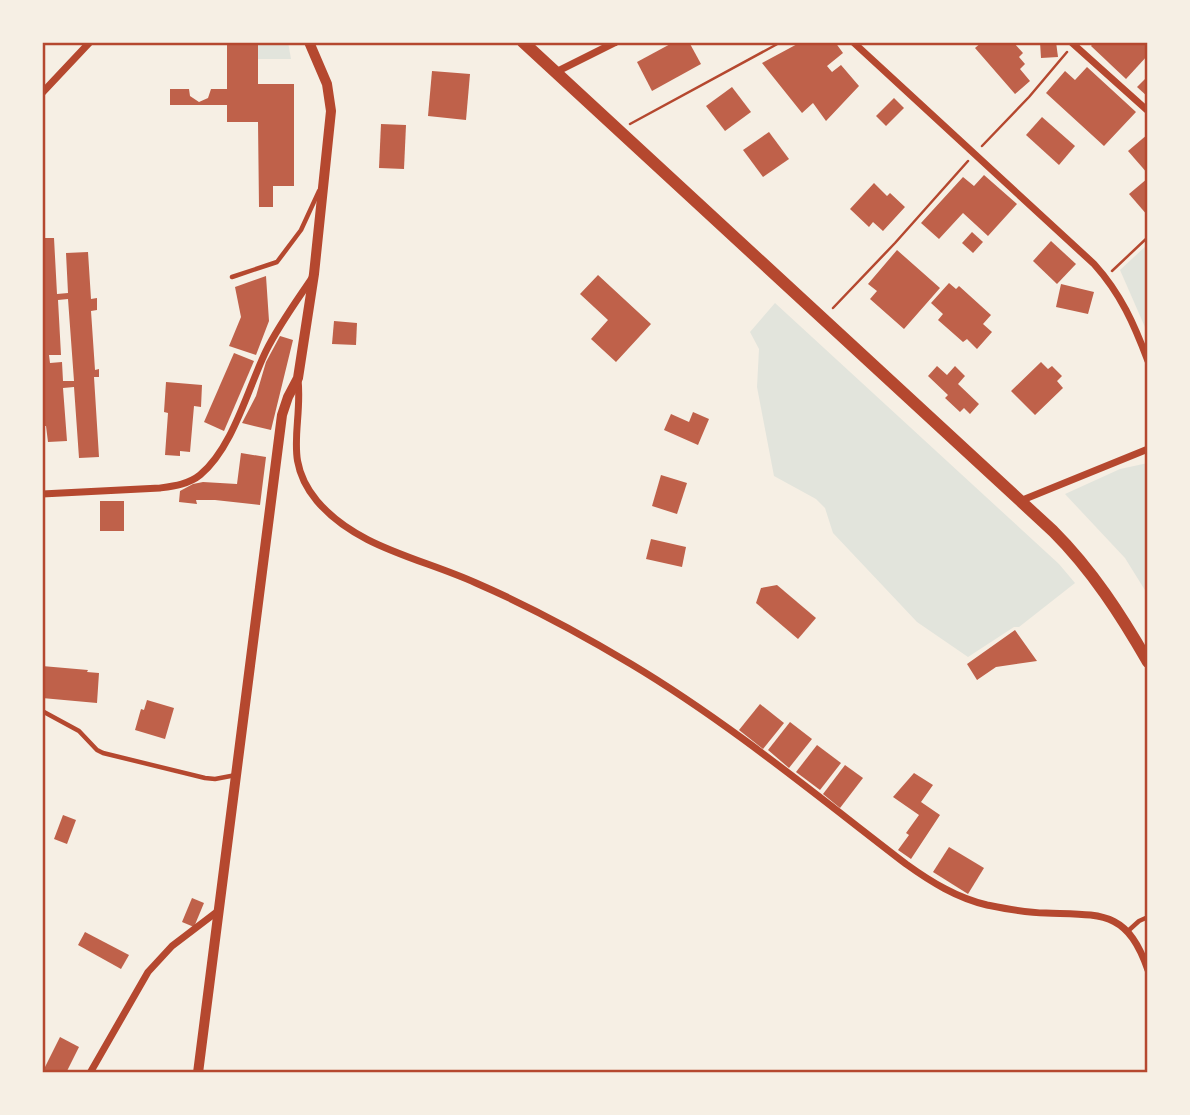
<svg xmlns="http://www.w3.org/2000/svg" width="1190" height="1115" font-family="Bitter,serif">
  <rect width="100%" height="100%" fill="#f6efe4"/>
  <!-- green -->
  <g fill="#e2e4dc">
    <polygon points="258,42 288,42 291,59 258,59"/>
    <polygon points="1148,244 1148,334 1120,270"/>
    <polygon points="775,303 1059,564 1075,583 1019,627 1014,627 968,657 917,622 833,533 825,508 816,499 774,476 757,387 759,349 750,332"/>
    <polygon points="1148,463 1148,595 1125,558 1065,494 1120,469"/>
  </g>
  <!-- building -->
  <g fill="#bf614a" fill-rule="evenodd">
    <polygon points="227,42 258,42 258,84 294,84 294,186 273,186 273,207 259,207 258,122 227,122 227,105 170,105 170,89 189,89 190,96 199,102 208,98 211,89 227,89"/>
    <polygon points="674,42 689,42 701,64 652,91 637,62"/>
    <polygon points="801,42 835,42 843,53 827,66 832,72 841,65 859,86 826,121 813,103 802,113 762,63"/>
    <polygon points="982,42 1013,42 1023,53 1019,57 1025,64 1020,69 1030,81 1015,94 975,48"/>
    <polygon points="1040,42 1056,42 1058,57 1041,58"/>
    <polygon points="1094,42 1148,42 1148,55 1126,79 1091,46"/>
    <polygon points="1087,67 1136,112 1104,146 1046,93 1065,71 1075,80"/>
    <polygon points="432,71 470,74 466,120 428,116"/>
    <polygon points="1148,76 1148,97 1137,87"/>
    <polygon points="732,87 751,112 725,131 706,106"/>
    <polygon points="894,98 904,108 886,126 876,116"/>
    <polygon points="1042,117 1075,146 1059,165 1026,135"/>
    <polygon points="381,124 406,125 404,169 379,168"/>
    <polygon points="769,132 789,159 763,177 743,150"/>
    <polygon points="1148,134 1148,174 1128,151"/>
    <polygon points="984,175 1017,204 988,236 963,213 939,239 921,223 963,177 974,186"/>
    <polygon points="1148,178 1148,216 1129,194"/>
    <polygon points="874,183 887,196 890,193 905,207 883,231 873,222 869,227 850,209"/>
    <polygon points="972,232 983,242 973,253 962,243"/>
    <path d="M42 238H54L57 294 68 293 66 253 88 252 91 299 97 298V310L91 311 95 370 99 369V377H94L99 457 79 458 74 387 63 388 67 441 48 442 46 426H42ZM68 299 74 381H63L62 362 50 363 49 355H61L58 300Z"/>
    <polygon points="1051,241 1076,264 1057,284 1033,261"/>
    <polygon points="897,250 940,288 904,329 870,299 877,291 868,284"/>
    <polygon points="598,275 651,324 616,362 591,339 608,320 580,294"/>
    <polygon points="266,276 269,321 256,355 229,346 241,317 235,287"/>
    <polygon points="949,283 956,289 959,286 991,315 983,324 992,332 977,349 967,339 963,342 938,320 943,314 931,303"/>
    <polygon points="1061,284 1094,292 1088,314 1056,307"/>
    <polygon points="334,321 357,323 356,345 332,344"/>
    <polygon points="280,336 293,340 271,430 242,423 256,396 266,362"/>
    <polygon points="234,353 254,361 224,431 204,422"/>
    <polygon points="1041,362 1048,369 1052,366 1062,376 1057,381 1063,388 1035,415 1011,391"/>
    <polygon points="937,366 947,375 955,366 965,376 958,384 979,404 970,414 964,408 960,412 945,398 948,395 928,376"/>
    <polygon points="166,382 202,385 201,407 194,406 190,452 180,451 180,456 165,455 168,413 164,412"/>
    <polygon points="693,412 709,419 698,445 664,430 671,414 689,422"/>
    <polygon points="241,453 266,457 260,505 215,500 196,500 197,504 179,502 180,491 193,484 203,482 237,484"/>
    <polygon points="661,475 687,483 677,514 652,506"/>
    <rect x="100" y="501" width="24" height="30"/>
    <polygon points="651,539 686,547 682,567 646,559"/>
    <polygon points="777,585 816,618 798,639 756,603 761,588"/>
    <polygon points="1015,630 1037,661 996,667 977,680 967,664"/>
    <polygon points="42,666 88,670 87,672 99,673 97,703 42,698"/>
    <polygon points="147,700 174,708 165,739 135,730 141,709 144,710"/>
    <polygon points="760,704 784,723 763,749 739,730"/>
    <polygon points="790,722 812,739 789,768 768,750"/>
    <polygon points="817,745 841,763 820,790 796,772"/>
    <polygon points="845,765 863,778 840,808 823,794"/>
    <polygon points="914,773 933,785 921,802 940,815 911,859 898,850 909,835 906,833 919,815 893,797"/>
    <polygon points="63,815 76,820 67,844 54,839"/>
    <polygon points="949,847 984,868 968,894 933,872"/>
    <polygon points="192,898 204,903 194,927 182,922"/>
    <polygon points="85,932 129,955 121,969 78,945"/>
    <polygon points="60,1037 79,1047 66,1073 42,1073"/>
  </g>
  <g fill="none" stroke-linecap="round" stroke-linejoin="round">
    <!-- path -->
    <g stroke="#b5482f" stroke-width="2.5">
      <polyline points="630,124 781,42"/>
      <polyline points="982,146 1029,97 1067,52"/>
      <polyline points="1112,271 1148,237"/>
      <polyline points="833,308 895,243 968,161"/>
    </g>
    <!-- service -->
    <g stroke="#b5482f" stroke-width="4.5">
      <polyline points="232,277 277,262 301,230 319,191"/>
      <polyline points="44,712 79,731 97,750 103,753 205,778 215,779 236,775"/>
      <polyline points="1128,931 1139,921 1148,917"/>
    </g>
    <!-- minor -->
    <g stroke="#b5482f" stroke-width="7">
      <path d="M853 42 1094 264C1121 294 1134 324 1148 361"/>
      <polyline points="1071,42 1148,111"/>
      <polyline points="556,72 616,42"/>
      <polyline points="42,93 90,42"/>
      <path d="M298 379C303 427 282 459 317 501 357 548 421 558 476 583 529 606 581 634 631 664 728 722 816 795 906 864 931 882 957 898 987 905 1007 909 1026 913 1046 913 1102 915 1127 910 1148 970"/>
      <path d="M42 494 160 488C174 486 189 484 200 475 233 448 248 388 266 351 279 325 296 302 312 278"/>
      <polyline points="1020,501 1148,449"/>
      <polyline points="90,1073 148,972 172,946 218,911"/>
    </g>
    <!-- tertiary -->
    <polyline stroke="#b5482f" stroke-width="10" points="198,1073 282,415 288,397 298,378 314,274 331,111 327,84 309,42"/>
    <!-- primary -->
    <path stroke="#b5482f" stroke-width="12" d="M523 42 1053 531C1092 570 1121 615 1148 662"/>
  </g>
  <!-- border -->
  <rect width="1190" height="1115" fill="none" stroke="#f6efe4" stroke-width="88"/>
  <rect x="44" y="44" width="1102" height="1027" fill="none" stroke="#b5482f" stroke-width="2.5"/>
</svg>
